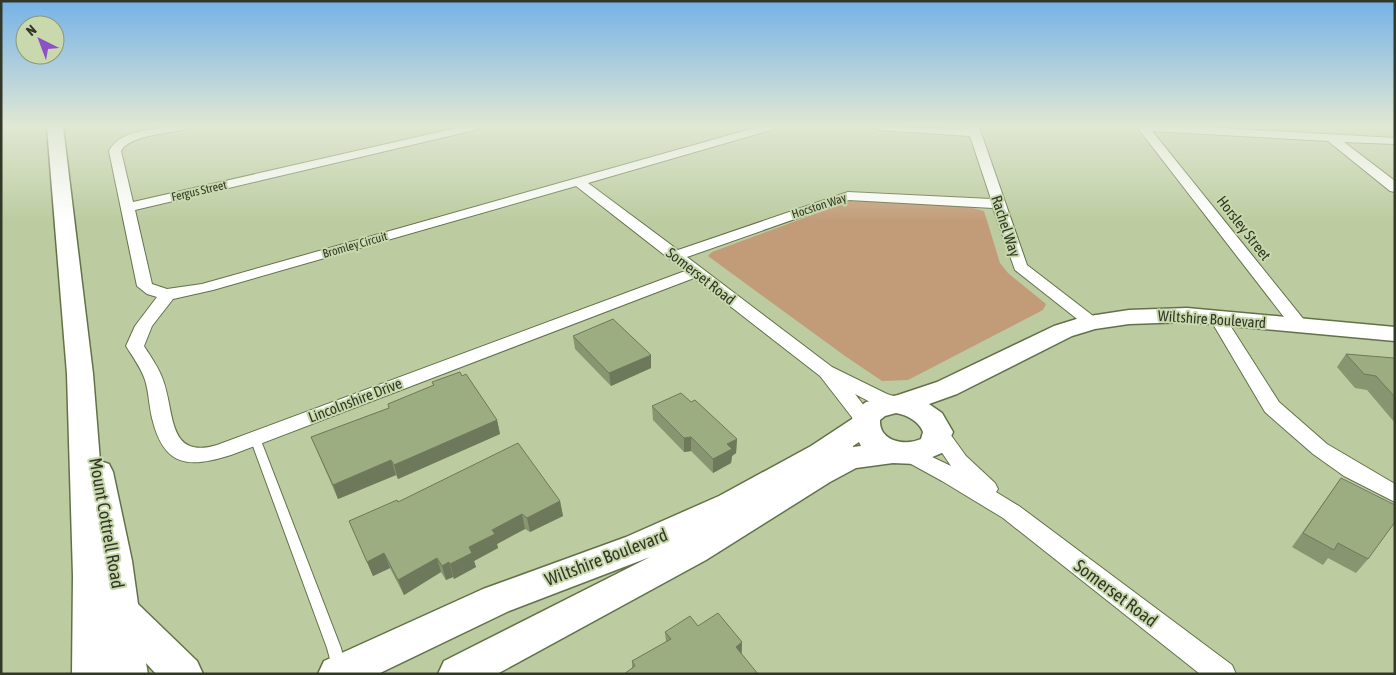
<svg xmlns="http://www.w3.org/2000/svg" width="1396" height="675" font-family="'Asap Condensed',sans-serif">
  <rect width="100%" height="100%" fill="#bccca0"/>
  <!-- green -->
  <polygon fill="#c29c79" points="862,199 969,207 984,211 1000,263 1008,273 1046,304 1043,310 908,380 882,381 845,356 708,256 712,252 850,201"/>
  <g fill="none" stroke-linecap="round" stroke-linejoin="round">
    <!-- lane casing -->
    <g stroke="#637148" stroke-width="2">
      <polygon id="lane" points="255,434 259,435 260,438 341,648 345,665 343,670 338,671 333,670 327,648 250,438 251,435"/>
    </g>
    <!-- street casing -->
    <g stroke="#637148" stroke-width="2">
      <g id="street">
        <path d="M166 127H189L183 130C168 133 128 136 121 151L133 202 461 127H481L475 130 135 210 152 284 167 289 202 284 758 127H776L774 129 588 183 678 250 848 192 991 199 970 136 879 130 873 127 968 129 967 127H979L1027 265 1101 322 1098 326H1086L1015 270 993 208 849 200 687 257 832 367 887 394 903 399 906 404 903 409C887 413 869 401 855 394L875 420 872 425 865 427 858 425 820 376 694 278 231 455C189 468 164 468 152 418 149 406 149 393 145 380 141 368 133 357 126 346L135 326 157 297 147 294 137 286 109 151C119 131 146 131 166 127ZM576 186 685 271 217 445C167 460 175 412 163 380 159 368 151 357 144 346L152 326 173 299 213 290Z"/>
        <polygon points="1137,127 1204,127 1395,138 1395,144 1344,142 1395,181 1395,192 1390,191 1328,141 1152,131 1309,326 1306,330 1300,331 1294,330"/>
        <polygon points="1218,314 1224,315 1226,319 1279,402 1327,444 1395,484 1395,502 1344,476 1313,454 1265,412 1210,319 1212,315"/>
        <polygon points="938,425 945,427 966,456 995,483 998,489 996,492 1019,506 1232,665 1236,674 1200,674 1003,518 942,481 902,459 899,454 902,449 909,446 951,466 928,432 931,427"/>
      </g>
    </g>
    <!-- secondary casing -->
    <g stroke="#637148" stroke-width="3">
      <g id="secondary">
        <polygon points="47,127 63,127 93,374 100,461 109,464 113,472 132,561 138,604 197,661 203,674 156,674 146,663 148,674 72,674 73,576 67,374"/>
        <path d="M1187 308 1395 327V341L1187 322 1129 324 1095 329 1072 336 957 394 929 404 942 413 953 432 944 452 916 464 893 463 856 468 830 482 706 560 497 674H438L444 661 650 557 509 611 378 674H318L324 661 483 589 626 537 719 496 811 446 852 419 856 410 866 402 898 395 937 382 1054 326 1083 317 1129 310ZM896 413C907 415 919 421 923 432L921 439C906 446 879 442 880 420L885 416ZM859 442 861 446 853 447V446Z"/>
      </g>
    </g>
    <!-- lane -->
    <use href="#lane" fill="#fff" fill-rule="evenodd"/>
    <!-- street -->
    <use href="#street" fill="#fff" fill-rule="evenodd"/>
    <!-- secondary -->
    <use href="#secondary" fill="#fff" fill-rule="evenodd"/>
  </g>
  <!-- wall -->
  <g fill="#879570">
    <polygon points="573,336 651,355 651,368 611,386 575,349"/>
    <polygon points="1346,354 1395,360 1395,423 1367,390 1355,388 1337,367"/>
    <polygon points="432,382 497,420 500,434 398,479 396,475 338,499 311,437 389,408 433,385"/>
    <polygon points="691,402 737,439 736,453 732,456 731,463 713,473 691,451 684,452 653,420 652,406"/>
    <polygon points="1341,478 1368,559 1356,573 1328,558 1323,565 1292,547"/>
    <polygon points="560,501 563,516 530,532 525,529 497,544 498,548 474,561 476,567 454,579 453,577 446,580 441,572 404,595 390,568 373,576 349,521 398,502"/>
    <polygon points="698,626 742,642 742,654 632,668 632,661 666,642 665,632"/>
  </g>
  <!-- shaded-wall -->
  <g fill="#6e795b">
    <polygon points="651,355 651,368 611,386 609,373"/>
    <polygon points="497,420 500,434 398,479 394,465"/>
    <polygon points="691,437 691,451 684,452 684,438"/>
    <polygon points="737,439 736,453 732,456 731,463 713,473 713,459 727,444"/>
    <polygon points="391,460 396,475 338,499 333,485"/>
    <polygon points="560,501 563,516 530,532 527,518"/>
    <polygon points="522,514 525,529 497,544 498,548 474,561 476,567 454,579 450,564 469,547 492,530"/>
    <polygon points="384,553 390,568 373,576 367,562"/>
    <polygon points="437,558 441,572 404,595 398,580"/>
    <polygon points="449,562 453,577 446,580 442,566"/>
    <polygon points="742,642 741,656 736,647"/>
  </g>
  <!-- building -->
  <g fill="#9dad82" stroke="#6e795b">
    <polygon points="613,319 651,355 609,373 573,336"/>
    <polygon points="1346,354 1394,358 1395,360 1395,397 1376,376 1364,374"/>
    <polygon points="460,372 462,376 466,374 497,420 394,465 391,460 333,485 311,437 389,408 388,404 434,385 432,382"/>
    <polygon points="681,393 691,402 695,400 737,439 727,444 732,449 713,459 691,437 684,438 652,406"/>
    <polygon points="518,443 560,501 527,518 522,514 492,530 495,534 469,547 472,553 450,564 449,562 442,566 437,558 398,580 384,553 367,562 349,521 397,500 398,502"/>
    <polygon points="1341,478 1395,505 1395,522 1368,559 1338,543 1334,550 1303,533"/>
    <polygon points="718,613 742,642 736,647 758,674 624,674 635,666 632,661 671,639 665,632 690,616 698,626"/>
  </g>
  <!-- sky -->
  <linearGradient id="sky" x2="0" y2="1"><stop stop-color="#75b2e7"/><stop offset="0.57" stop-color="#e1e8d4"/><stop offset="1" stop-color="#e1e8d4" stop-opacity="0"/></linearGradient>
  <rect width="1396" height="221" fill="url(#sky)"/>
  <g text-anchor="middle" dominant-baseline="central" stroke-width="4" stroke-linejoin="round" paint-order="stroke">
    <!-- far-street labels -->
    <g font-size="12" fill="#323827" stroke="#c9d9ad">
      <text transform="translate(199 191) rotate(-13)">Fergus Street</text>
      <text transform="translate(819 206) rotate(-18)">Hocston Way</text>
      <text transform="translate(355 245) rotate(-16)">Bromley Circuit</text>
    </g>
    <!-- street labels -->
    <g font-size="15" fill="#323827" stroke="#c9d9ad">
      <text transform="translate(1006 226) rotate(72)">Rachel Way</text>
      <text transform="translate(1244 228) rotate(52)">Horsley Street</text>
      <text transform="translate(701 276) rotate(38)">Somerset Road</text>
      <text transform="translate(1212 319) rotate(4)">Wiltshire Boulevard</text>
      <text transform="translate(355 400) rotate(-21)">Lincolnshire Drive</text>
    </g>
    <!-- near-street labels -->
    <g font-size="18" fill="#323827" stroke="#c9d9ad">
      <text transform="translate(107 523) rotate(80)">Mount Cottrell Road</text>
      <text transform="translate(606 557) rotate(-21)">Wiltshire Boulevard</text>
      <text transform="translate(1116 593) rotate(37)">Somerset Road</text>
    </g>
  </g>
  <!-- border -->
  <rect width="1396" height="675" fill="none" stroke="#323827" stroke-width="5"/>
  <!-- north arrow -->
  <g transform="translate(40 40) rotate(318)"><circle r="24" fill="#c9d9ad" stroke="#8d9977"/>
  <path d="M0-4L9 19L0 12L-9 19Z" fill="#8c50c7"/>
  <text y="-8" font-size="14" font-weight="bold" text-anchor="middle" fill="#323827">N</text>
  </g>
</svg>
